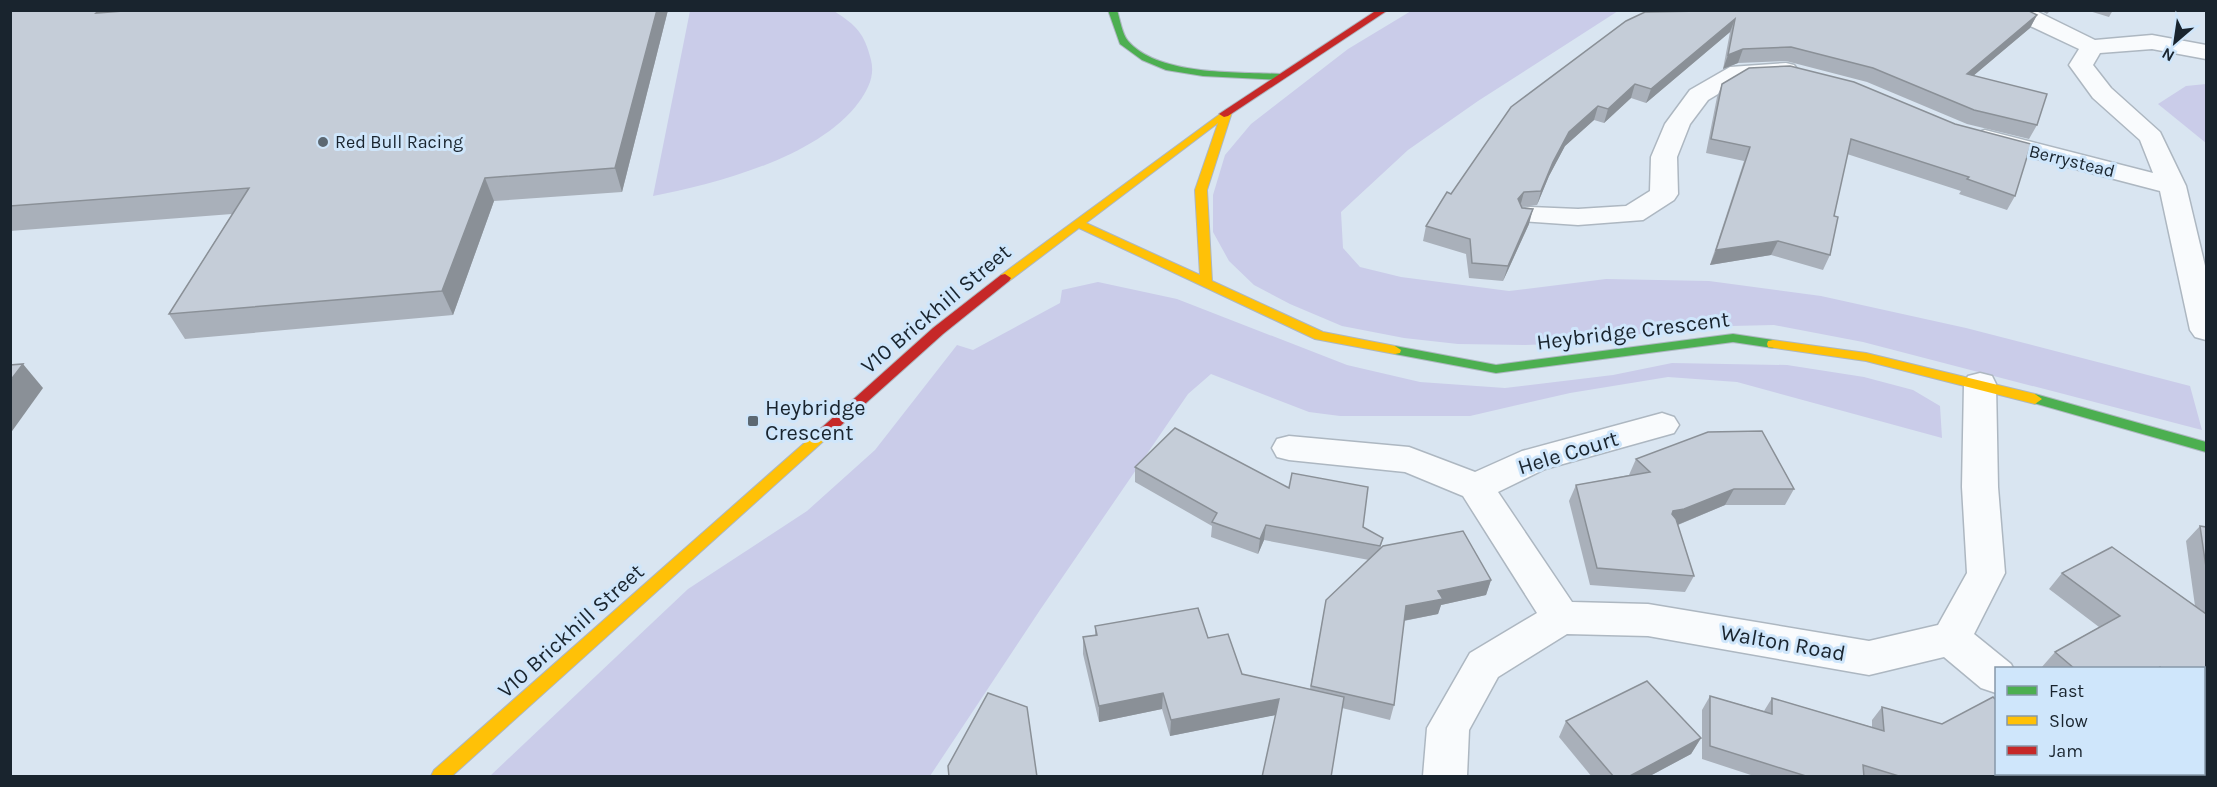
<svg xmlns="http://www.w3.org/2000/svg" width="2217" height="787" font-family="Karla,sans-serif">
  <rect width="100%" height="100%" fill="#d9e5f1"/>
  <!-- green -->
  <g fill="#cacce9">
    <path d="M690 11H834C857 26 864 33 871 60 875 76 868 89 859 102 819 157 716 184 653 196Z"/>
    <polygon points="1411,11 1618,11 1478,101 1408,150 1341,212 1343,248 1360,267 1401,277 1509,291 1606,279 1709,281 1821,296 1966,328 2190,386 2202,430 1863,342 1774,325 1688,327 1580,343 1525,345 1458,344 1404,338 1342,326 1290,304 1254,285 1229,261 1213,232 1213,195 1225,155 1251,124 1348,49"/>
    <polygon points="2206,84 2206,143 2158,104 2186,86"/>
    <polygon points="1098,282 1177,299 1347,365 1420,382 1505,388 1613,375 1672,363 1787,365 1864,377 1913,390 1940,406 1942,438 1737,382 1668,377 1570,393 1470,416 1340,416 1309,412 1211,374 1188,394 1040,610 930,776 490,776 688,589 807,511 875,450 957,345 973,350 1060,303 1062,290"/>
  </g>
  <g fill="none" stroke-linecap="round" stroke-linejoin="round">
    <!-- street casing -->
    <g stroke="#adb7c1" stroke-width="3">
      <g id="street">
        <polygon points="2004,10 2034,10 2095,40 2152,35 2206,45 2206,59 2152,49 2100,53 2093,65 2111,88 2160,132 2186,186 2206,270 2206,340 2195,337 2190,330 2160,191 1976,143 1972,138 1976,133 1985,130 2153,173 2140,140 2093,98 2069,65 2079,49 2007,15"/>
        <polygon points="1786,63 1794,65 1798,70 1794,75 1743,79 1708,100 1690,124 1677,157 1678,194 1674,200 1643,220 1578,225 1520,221 1516,215 1520,209 1530,207 1578,209 1626,206 1650,191 1651,157 1665,124 1690,90 1730,67"/>
        <polygon points="1980,373 1992,376 1996,384 1998,487 2005,573 1974,634 2011,664 2013,668 1996,668 1996,693 1981,688 1944,657 1869,675 1648,636 1567,634 1498,677 1469,730 1467,776 1423,776 1427,728 1470,653 1537,613 1463,496 1405,472 1289,460 1277,457 1272,448 1277,439 1289,436 1409,447 1475,472 1522,451 1662,413 1674,417 1679,425 1674,433 1545,469 1498,492 1572,602 1648,604 1869,641 1938,625 1967,573 1962,487 1964,384 1968,376"/>
        <polygon points="2097,774 2143,774 2144,776 2098,776"/>
      </g>
    </g>
    <!-- fast casing -->
    <g stroke="#adb7c1" stroke-width="2">
      <g id="fast">
        <path d="M1108 10H1117C1120 19 1122 34 1128 41 1158 76 1239 72 1281 74L1286 77 1281 80 1203 76 1166 70 1142 60 1120 44Z"/>
        <polygon points="1733,334 1773,340 1779,344 1773,348 1733,342 1496,373 1395,354 1389,350 1395,346 1496,365"/>
        <polygon points="2035,394 2206,442 2206,452 2030,402 2028,399"/>
      </g>
    </g>
    <!-- slow casing -->
    <g stroke="#adb7c1" stroke-width="2">
      <g id="slow">
        <path d="M1227 109 1232 112 1207 190 1212 281 1323 332 1395 346 1401 350 1400 353 1395 354 1315 339 1079 228 1009 281H1001L999 278 1001 275ZM1218 123 1195 190 1200 275 1086 223Z"/>
        <polygon points="1773,340 1866,353 2035,394 2042,399 2035,404 1866,361 1768,347 1767,344 1768,341"/>
        <polygon points="823,429 828,431 830,434 828,437 452,776 431,776 434,770 818,431"/>
      </g>
    </g>
    <!-- jam casing -->
    <g stroke="#adb7c1" stroke-width="2">
      <g id="jam">
        <polygon points="1377,10 1388,10 1228,116 1224,117 1219,114"/>
        <polygon points="1005,274 1011,278 1009,281 943,334 828,437 818,437 816,434 818,431 933,328 1001,275"/>
      </g>
    </g>
    <!-- street -->
    <use href="#street" fill="#f9fbfd" fill-rule="evenodd"/>
    <!-- fast -->
    <use href="#fast" fill="#4caf50" fill-rule="evenodd"/>
    <!-- slow -->
    <use href="#slow" fill="#ffc107" fill-rule="evenodd"/>
    <!-- jam -->
    <use href="#jam" fill="#c62828" fill-rule="evenodd"/>
  </g>
  <!-- wall -->
  <g fill="#a9b0ba">
    <polygon points="10,10 109,10 110,12 668,10 622,192 494,201 453,315 185,339 169,314 232,214 10,231"/>
    <polygon points="2040,10 2051,10 2047,14"/>
    <polygon points="2086,10 2113,10 2109,17"/>
    <polygon points="2037,15 2030,28 1974,75 2037,125 2029,139 1967,124 1867,82 1786,61 1738,63 1723,69 1730,32 1646,103 1631,98 1604,123 1594,120 1565,146 1549,176 1537,205 1522,207 1529,224 1503,281 1469,278 1466,254 1423,241 1426,226 1451,194 1626,21"/>
    <polygon points="1749,68 2015,196 2007,210 1959,194 1961,191 1847,154 1834,216 1830,255 1823,270 1771,255 1710,265 1744,161 1706,153 1717,97 1722,84"/>
    <polygon points="1636,459 1794,489 1785,505 1725,505 1678,525 1694,576 1685,592 1590,585 1569,501 1576,485 1629,475"/>
    <polygon points="1135,467 1363,527 1383,538 1380,549 1491,580 1486,595 1441,605 1438,614 1404,621 1394,705 1390,720 1342,708 1275,715 1170,736 1162,709 1099,722 1083,654 1083,637 1095,635 1095,626 1208,638 1242,674 1310,689 1326,600 1369,560 1264,540 1258,554 1211,537 1212,526 1135,482"/>
    <polygon points="2200,526 2206,527 2206,757 2204,754 2204,669 2042,669 2041,668 2055,652 2099,627 2049,589 2062,573 2195,606 2186,541"/>
    <polygon points="1710,696 1764,711 1772,698 1872,727 1872,720 1882,707 1996,774 2017,774 2011,777 1757,777 1702,759 1702,710"/>
    <polygon points="1566,721 1701,738 1691,754 1648,777 1592,777 1559,737"/>
  </g>
  <!-- shaded-wall -->
  <g fill="#8a9097">
    <polygon points="99,10 109,10 118,26 96,13"/>
    <polygon points="657,10 668,10 622,192 615,168"/>
    <polygon points="2037,15 2030,28 1960,87 1967,74"/>
    <polygon points="1735,19 1730,32 1646,103 1651,89"/>
    <polygon points="1743,49 1738,63 1723,69 1728,55"/>
    <polygon points="1635,84 1631,98 1604,123 1608,109"/>
    <polygon points="1598,106 1594,120 1565,146 1549,176 1537,205 1541,191 1553,162 1569,132"/>
    <polygon points="485,178 494,201 453,315 442,291"/>
    <polygon points="1524,192 1520,207 1518,199"/>
    <polygon points="1533,209 1529,224 1503,281 1508,266"/>
    <polygon points="1778,241 1771,255 1710,265 1716,250"/>
    <polygon points="23,364 43,388 10,434 10,381"/>
    <polygon points="1734,489 1725,505 1677,525 1665,527 1673,511"/>
    <polygon points="1266,525 1264,540 1258,554 1260,539"/>
    <polygon points="1491,580 1486,595 1441,605 1438,614 1402,621 1406,606 1438,591"/>
    <polygon points="1163,693 1162,709 1099,722 1099,706"/>
    <polygon points="1279,699 1276,715 1170,736 1171,720"/>
    <polygon points="1701,738 1691,754 1648,777 1628,777"/>
    <polygon points="2006,774 2017,774 2011,777 2000,777"/>
  </g>
  <!-- building -->
  <g fill="#c5cdd8" stroke="#8a9097" stroke-width="1.5">
    <polygon points="10,10 99,10 96,13 137,10 657,10 615,168 485,178 442,291 169,314 249,188 10,206"/>
    <polygon points="1763,10 2027,10 2037,15 1967,74 2047,94 2037,125 1974,110 1873,68 1791,47 1743,49 1728,55 1735,19 1651,89 1635,84 1608,109 1598,106 1569,132 1553,162 1541,191 1524,192 1518,199 1522,208 1533,209 1508,266 1472,263 1470,239 1426,226 1447,192 1451,194 1511,107 1626,21 1645,12"/>
    <polygon points="1790,66 1854,82 1955,124 2031,144 2015,196 1967,179 1969,177 1851,139 1834,216 1838,217 1830,255 1778,241 1716,250 1750,147 1711,139 1722,84 1749,68"/>
    <polygon points="23,364 10,381 10,365"/>
    <polygon points="1175,428 1289,488 1292,473 1368,487 1363,527 1383,538 1380,546 1266,525 1260,539 1212,522 1217,513 1135,467"/>
    <polygon points="1762,431 1794,489 1734,489 1684,509 1673,511 1672,514 1676,519 1694,576 1597,568 1576,485 1650,472 1636,459 1708,432"/>
    <polygon points="2200,526 2206,527 2206,567"/>
    <polygon points="1463,531 1491,580 1438,591 1443,599 1406,606 1394,705 1311,686 1326,600 1383,546"/>
    <polygon points="2112,547 2206,614 2206,722 2204,718 2204,669 2162,669 2160,667 2157,669 2075,669 2055,652 2120,616 2062,573"/>
    <polygon points="1198,608 1208,638 1228,634 1242,674 1344,697 1331,777 1262,777 1279,699 1171,720 1163,693 1099,706 1083,637 1097,635 1095,626"/>
    <polygon points="1647,681 1701,738 1628,777 1614,777 1566,721"/>
    <polygon points="988,693 1027,707 1037,777 949,777 948,766"/>
    <polygon points="1710,696 1772,714 1772,698 1884,731 1882,707 1942,724 1993,697 1996,700 1996,774 2006,774 2000,777 1902,777 1863,765 1864,777 1809,777 1710,746"/>
  </g>
  <!-- markers -->
  <g fill="#5c6872" stroke="#cfe6fb" stroke-width="2">
    <circle cx="323" cy="142" r="6"/>
    <rect x="747" y="415" width="12" height="12" rx="3"/>
  </g>
  <g text-anchor="middle" dominant-baseline="central" stroke-width="6" stroke-linejoin="round" paint-order="stroke">
    <!-- far-poi labels -->
    <g font-size="18" fill="#19242e" stroke="#cfe6fb" text-anchor="start">
      <text x="335" y="142">Red Bull Racing</text>
    </g>
    <!-- far-street labels -->
    <g font-size="18" fill="#19242e" stroke="#cfe6fb">
      <text transform="translate(2072 161) rotate(14)">Berrystead</text>
    </g>
    <!-- street labels -->
    <g font-size="22" fill="#19242e" stroke="#cfe6fb">
      <text transform="translate(936 309) rotate(-40)">V10 Brickhill Street</text>
      <text transform="translate(1633 331) rotate(-7)">Heybridge Crescent</text>
      <text transform="translate(1568 453) rotate(-17)">Hele Court</text>
      <text transform="translate(571 631) rotate(-42)">V10 Brickhill Street</text>
      <text transform="translate(1783 643) rotate(10)">Walton Road</text>
    </g>
    <!-- poi labels -->
    <g font-size="22" fill="#19242e" stroke="#cfe6fb" text-anchor="start">
      <text x="765" y="408">Heybridge<tspan x="765" dy="25">Crescent</tspan></text>
    </g>
  </g>
  <!-- border -->
  <rect width="2217" height="787" fill="none" stroke="#19242e" stroke-width="24"/>
  <!-- legend -->
  <rect x="1995" y="667" width="210" height="108" fill="#cfe6fb" stroke="#8698a9" stroke-width="1.5"/>
  <rect x="2007" y="686" width="30" height="9" fill="#4caf50" stroke="#8698a9" stroke-width="1.5"/>
  <text x="2049" y="697" font-size="18" fill="#19242e">Fast</text>
  <rect x="2007" y="716" width="30" height="9" fill="#ffc107" stroke="#8698a9" stroke-width="1.5"/>
  <text x="2049" y="727" font-size="18" fill="#19242e">Slow</text>
  <rect x="2007" y="746" width="30" height="9" fill="#c62828" stroke="#8698a9" stroke-width="1.5"/>
  <text x="2049" y="757" font-size="18" fill="#19242e">Jam</text>
  <!-- north arrow -->
  <g transform="translate(2175 42) rotate(209)" stroke="#cfe6fb" stroke-width="4.5" paint-order="stroke">
  <path d="M0-4.5L10 22L0 15L-10 22Z" fill="#19242e"/>
  <text y="-9" font-size="16" font-weight="bold" text-anchor="middle" fill="#19242e">N</text>
  </g>
</svg>
